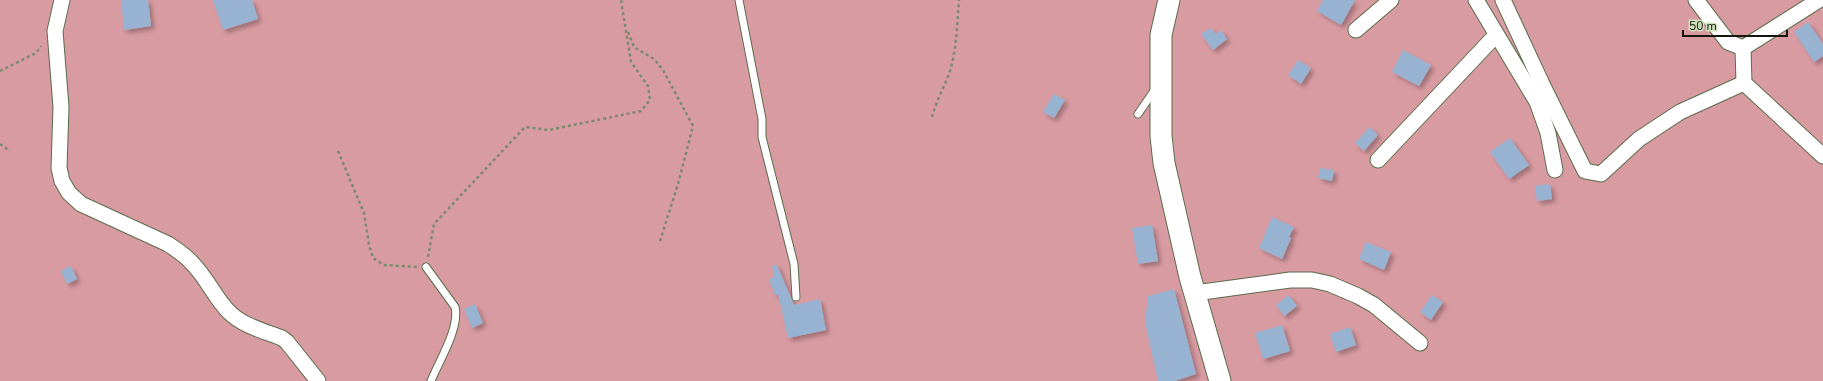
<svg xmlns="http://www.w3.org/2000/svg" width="1823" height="381" font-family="'Nunito Sans',sans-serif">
  <defs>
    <filter id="shadow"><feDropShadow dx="3.5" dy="3.5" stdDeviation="2" flood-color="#0004"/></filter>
  </defs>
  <rect width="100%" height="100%" fill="#cee2be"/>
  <!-- green -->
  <rect fill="#d99ba2" x="0" y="0" width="1823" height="381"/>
  <!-- building -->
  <g fill="#97b3d1" filter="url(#shadow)">
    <polygon points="121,0 148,0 151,26 124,30"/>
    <polygon points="213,0 252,0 258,19 223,30"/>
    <polygon points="1323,0 1355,0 1341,25 1317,11"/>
    <polygon points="1808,22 1823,44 1823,56 1814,62 1794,32"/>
    <polygon points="1211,28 1216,34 1221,30 1227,39 1213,50 1201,34"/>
    <polygon points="1403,50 1431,65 1419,86 1392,72"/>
    <polygon points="1298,60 1311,68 1301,84 1288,75"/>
    <polygon points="1054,94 1065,100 1054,118 1043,112"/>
    <polygon points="1370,127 1378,135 1364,151 1355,143"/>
    <polygon points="1510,138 1529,165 1509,179 1490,152"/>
    <polygon points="1320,168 1334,170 1332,181 1318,178"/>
    <polygon points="1550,184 1552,199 1537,201 1535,186"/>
    <polygon points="1272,217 1294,227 1289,237 1291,238 1282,259 1259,248"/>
    <polygon points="1152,225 1158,261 1138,264 1132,228"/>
    <polygon points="1366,242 1391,252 1384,270 1359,259"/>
    <polygon points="777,265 794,305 820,299 826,330 788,338 778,294 775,295 769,279 774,277 772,266"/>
    <polygon points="71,266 77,279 67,284 61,271"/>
    <polygon points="1174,289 1196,374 1175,381 1158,381 1145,322 1148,296"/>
    <polygon points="1289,295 1297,306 1284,316 1276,305"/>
    <polygon points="1432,295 1443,302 1431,320 1420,312"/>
    <polygon points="475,304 483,323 472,328 464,309"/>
    <polygon points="1282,325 1290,351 1263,359 1255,333"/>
    <polygon points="1350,327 1356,345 1336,352 1330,334"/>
  </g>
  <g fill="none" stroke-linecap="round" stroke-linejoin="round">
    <!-- service casing -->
    <g stroke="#5b6c4c" stroke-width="9">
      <g id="service">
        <polyline points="739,0 762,119 762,137 794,264 796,297"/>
        <polyline points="1138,114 1156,88"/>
        <path d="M426 267 455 307C460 328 439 361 431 381"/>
      </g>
    </g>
    <!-- minor casing -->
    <g stroke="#5b6c4c" stroke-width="17">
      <g id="minor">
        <path d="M62 0 55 31 61 107 59 168 62 181 69 193 81 204 168 244C177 250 185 255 192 263 207 278 215 298 229 312 243 326 264 331 282 338L287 342 318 381"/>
        <polyline points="1476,0 1537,102 1548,133 1555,170"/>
        <polyline points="1503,0 1542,84 1585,171 1601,174 1639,139 1680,112 1744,83"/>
        <polyline points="1696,0 1728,42 1743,48 1819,0"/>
        <polyline points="1356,30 1391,0"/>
        <polyline points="1743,48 1744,83 1823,156"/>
        <polyline points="1378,160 1496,35"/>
        <polyline points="1195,293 1290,280 1312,280 1330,284 1358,296 1374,305 1420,343"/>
      </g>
    </g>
    <!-- secondary casing -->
    <g stroke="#5b6c4c" stroke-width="23">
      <polyline id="secondary" points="1169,0 1161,35 1161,136 1164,163 1190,277 1220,381"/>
    </g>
    <!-- path -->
    <g stroke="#7b896f" stroke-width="2.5" stroke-dasharray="3 3" stroke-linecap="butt">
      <polyline points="628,32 634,47 654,59 663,70 693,126 678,184 660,241"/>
      <polyline points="0,71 36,53 41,46"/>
      <path d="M932 117C936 101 945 86 950 71 957 47 957 24 959 0"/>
      <polyline points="0,144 10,151"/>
      <polyline points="338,151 364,213 369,245 373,258 384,265 417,267"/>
      <polyline points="428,257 434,224 525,127 549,130 641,111 650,100 648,86 631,62 621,0"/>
    </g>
    <!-- service -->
    <use href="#service" stroke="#fff" stroke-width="7"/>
    <!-- minor -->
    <use href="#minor" stroke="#fff" stroke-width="15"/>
    <!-- secondary -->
    <use href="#secondary" stroke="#fff" stroke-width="21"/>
  </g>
  <!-- scale -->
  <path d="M1683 30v6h104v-6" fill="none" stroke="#12180b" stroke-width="2"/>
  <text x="1689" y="30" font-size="12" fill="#12180b" stroke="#cee2be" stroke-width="3" paint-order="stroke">50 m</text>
</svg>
